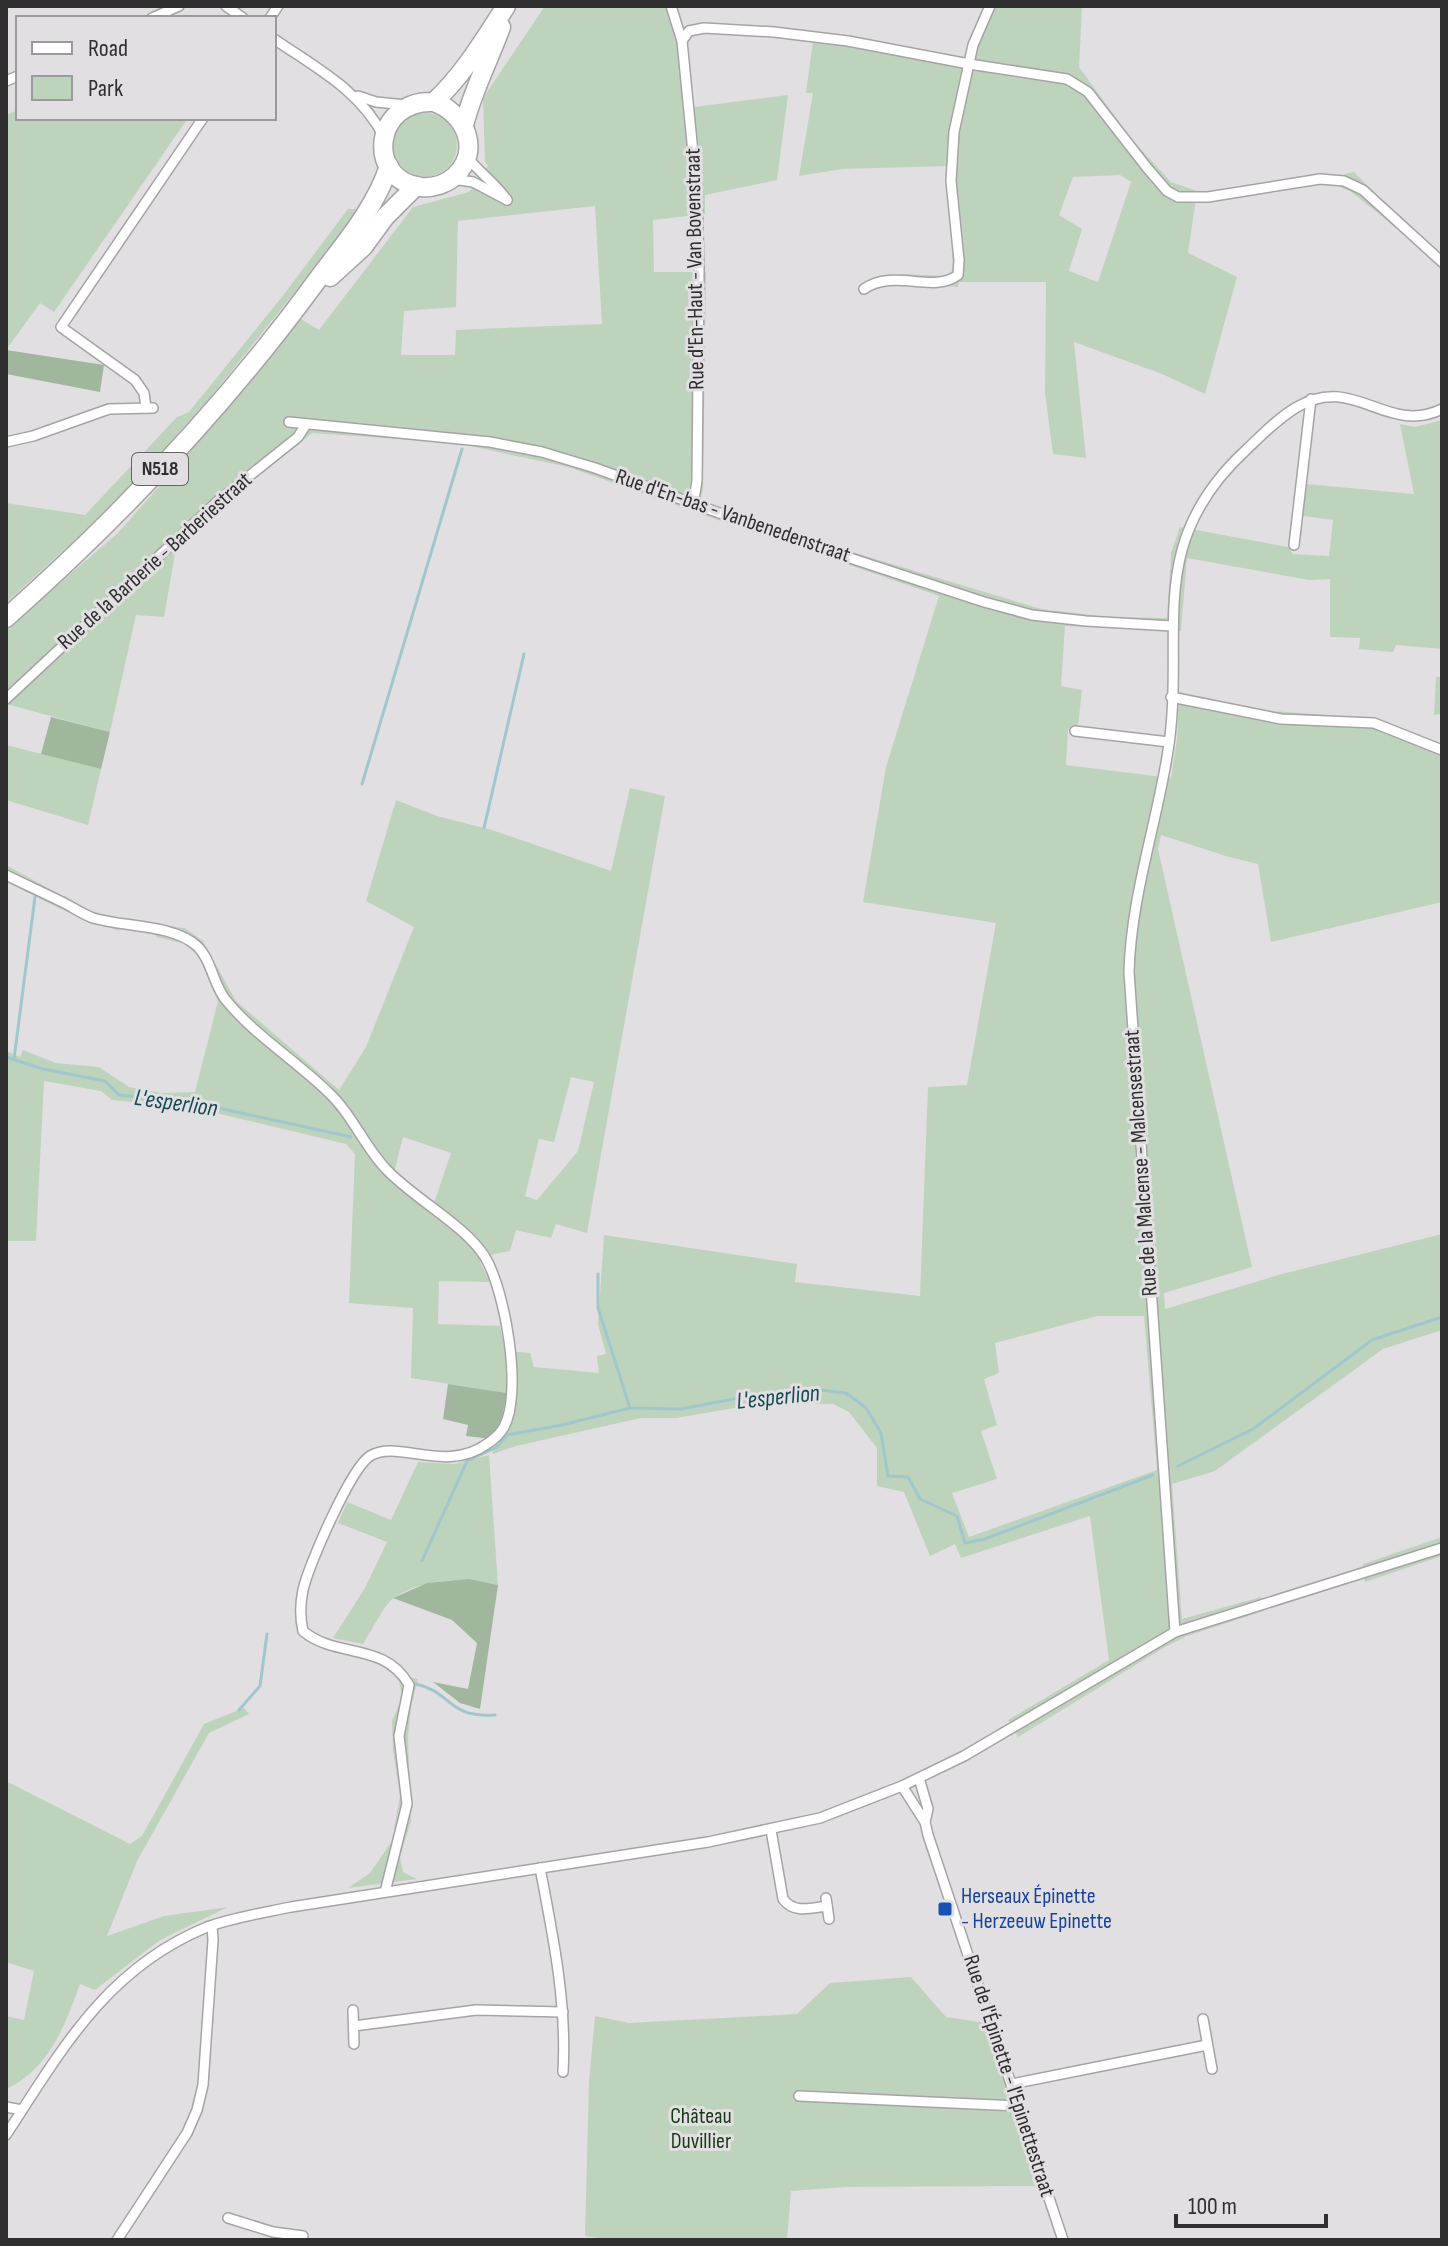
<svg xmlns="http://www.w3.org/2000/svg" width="1448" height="2246" font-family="'Sofia Sans Condensed',sans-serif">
  <rect width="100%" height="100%" fill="#e2dfe2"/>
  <!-- green -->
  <g fill="#bed3bc" fill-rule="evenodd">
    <path d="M545 6H677L681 21 679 49 686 108 788 95 777 180 705 195V214L653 220 654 272H706L703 489 700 502 758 521 755 533 568 467 456 443 312 433 222 505 176 548 164 617 136 615 110 732 6 704V629L117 534 246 388 301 319 319 330 413 207 469 192 488 166 485 162 483 98ZM595 206 602 324 456 330 455 355H401L404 311 456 307 458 221Z"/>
    <path d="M994 6H1082L1079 67 1132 140 1171 182 1197 191 1188 253 1237 277 1205 394 1162 374 1074 342 1086 458 1053 454 1045 393 1046 282H959L958 287 902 284V274L947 276 953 270 948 166 842 169 799 176 813 93H806L813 41 920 58 971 70 978 45ZM1120 175 1131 182 1098 282 1069 271 1082 229 1059 215 1073 177Z"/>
    <polygon points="18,110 18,118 188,118 54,312 40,303 6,350 6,115"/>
    <circle cx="425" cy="145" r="32"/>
    <polygon points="1354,172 1409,227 1404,234 1350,191 1339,187 1345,174"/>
    <polygon points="348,209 361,209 190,423 102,515 6,603 6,503 85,515 177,417 189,412 285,293"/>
    <path d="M1442 420V649L1396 645 1393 652 1359 649 1360 638 1330 637V579L1309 580 1187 558 1181 631 1065 626 1061 686 1082 690 1078 726 1072 725 1068 730 1066 765 1171 778 1177 739 1179 692 1271 711 1328 715V723L1376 726 1442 753V902L1271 942 1258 864 1229 857 1161 835 1158 849 1252 1267 1164 1293 1165 1309 1282 1274 1442 1234V1330L1383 1349 1215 1471 1172 1484 1182 1619 1261 1597 1264 1611 1187 1636 1165 1647 1018 1737 1008 1720 1109 1660 1090 1516 961 1558 955 1544 930 1556 904 1492 877 1486V1448L849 1412 833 1404 764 1403 676 1418H641L516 1446 493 1454 492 1446 499 1440 492 1439 507 1393 411 1378 413 1308 349 1303 355 1154 346 1144 199 1109 112 1100 101 1091 44 1081 36 1241H6V1051L20 1057 23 1050 56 1063 99 1067 129 1087 162 1093 195 1092 218 1001 198 955 182 943 156 937V925L185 928 203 941 236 1001 339 1090 366 1047 414 927 366 901 396 800 437 816 492 830 611 871 630 788 665 796 587 1233 556 1224 551 1238 516 1230 510 1251 494 1254 480 1262 490 1282 439 1281 438 1324 500 1326 505 1351 530 1353 534 1367 599 1373 597 1356 606 1354 598 1324 604 1235 797 1264 795 1282 920 1296 928 1087 967 1085 996 923 863 902 886 767 939 596 809 551 812 540 1041 609 1108 617 1167 618 1171 553 1180 527 1288 547 1293 554 1329 556 1333 520 1303 516 1306 484 1414 494 1400 424 1415 427ZM571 1077 594 1082 578 1151 537 1200 525 1196 539 1139 554 1142ZM403 1137 451 1153 431 1212 392 1181ZM1097 1316H1144L1157 1470 969 1537 952 1493 997 1479 981 1431 997 1425 984 1379 999 1373 995 1343Z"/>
    <polygon points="1436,677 1442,677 1442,714 1434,715"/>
    <polygon points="6,745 101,769 88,825 6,800"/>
    <polygon points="6,865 88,910 120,919 119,931 61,909 6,882"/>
    <path d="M489 1455 498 1585C464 1578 426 1577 395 1597 384 1604 371 1632 363 1644L333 1638 365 1588 387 1542 338 1523 347 1502 391 1520 418 1462 454 1464Z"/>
    <polygon points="1442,1537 1442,1556 1365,1582 1363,1564"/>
    <polygon points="398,1675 418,1679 411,1707 408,1737 411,1821 400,1857 403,1872 417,1879 348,1888 370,1873 392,1841 400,1795 393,1751 392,1721 402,1698"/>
    <path d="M244 1708 249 1714 209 1733 137 1861 107 1936 164 1916 228 1907 160 1940 95 1990 80 1984C65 2026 48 2070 6 2089V2016L24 2020 34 1971 6 1962V1781L130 1844 142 1836 204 1724Z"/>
    <polygon points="911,1977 946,2017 987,2023 1036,2186 845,2187 791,2191 787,2240 615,2240 585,2236 589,2081 595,2016 629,2023 797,2014 830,1983"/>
  </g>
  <!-- forest -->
  <g fill="#a0b79e">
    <polygon points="6,350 104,365 100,392 6,374"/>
    <polygon points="51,717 110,732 101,769 41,754"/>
    <polygon points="448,1384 507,1393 500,1424 492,1439 466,1436 468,1425 443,1419"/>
    <polygon points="469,1579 498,1585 480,1709 460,1703 433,1682 468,1689 477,1643 452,1620 393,1598 427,1583"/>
  </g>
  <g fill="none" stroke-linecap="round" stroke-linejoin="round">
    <!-- stream -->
    <g stroke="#a0c7cd" stroke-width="3">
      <polyline points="362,784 462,449"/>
      <polyline points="484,828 524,654"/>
      <polyline points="6,1057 43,1069 105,1081 119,1095 191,1102 351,1137"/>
      <polyline points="14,1059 35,897"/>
      <polyline points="598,1274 598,1308 630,1408 681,1409 755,1395 820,1390 846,1393 866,1408 881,1433 888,1476 908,1477 920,1499 957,1516 965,1543 985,1539 1153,1475"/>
      <polyline points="1178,1466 1253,1429 1372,1340 1442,1317"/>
      <polyline points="422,1561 467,1461 497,1447 507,1435 562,1425 630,1408"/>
      <path d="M416 1684C452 1692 447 1718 495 1715"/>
      <polyline points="239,1710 260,1686 267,1634"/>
    </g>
    <!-- street casing -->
    <g stroke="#a6a3a6" stroke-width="12">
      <g id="street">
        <polyline points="226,6 243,18"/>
        <polyline points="671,6 682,41"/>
        <polyline points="152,18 179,6"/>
        <polyline points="270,18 278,6"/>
        <path d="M274 39C316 68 360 90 384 137"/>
        <polyline points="6,81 18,76"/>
        <polyline points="358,96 376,102 406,105"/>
        <path d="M467 157C480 173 495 183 507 200"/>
        <polyline points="452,179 473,182 507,200"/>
        <path d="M864 289C894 268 933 294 958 275L959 260 951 181 954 132 973 45 990 6"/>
        <polyline points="146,408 144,393 135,380 61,327 203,118"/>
        <polyline points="289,422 490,442 542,452 595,468 780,535 984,602 1032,615 1086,621 1172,626"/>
        <polyline points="6,442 33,436 109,409 153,408"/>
        <polyline points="693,505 697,481 699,270 697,193 682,41 689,31 704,28 774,32 848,41 969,64 1067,79 1088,92 1148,169 1167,191 1178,197 1208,197 1320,179 1344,181 1363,190 1442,262"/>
        <polyline points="1294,545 1311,399"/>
        <polyline points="1171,697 1281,719 1374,723 1442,750"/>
        <polyline points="6,699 218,501 298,437 305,426"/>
        <polyline points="1075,731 1169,742"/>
        <path d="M6 875C24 884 42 892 60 901 71 906 82 914 93 918 123 927 173 924 197 946 211 959 213 983 225 999 254 1035 295 1060 328 1092 352 1114 364 1146 386 1169 414 1199 464 1224 485 1257 505 1290 523 1392 504 1427 500 1434 493 1440 487 1444 445 1474 398 1439 370 1456 351 1468 308 1566 303 1590 300 1604 300 1618 303 1631 336 1659 384 1641 409 1685L399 1736 407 1804 385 1892"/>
        <path d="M1175 1632 1129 972C1131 899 1155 829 1167 757 1188 636 1140 548 1246 450 1262 435 1278 418 1297 407 1354 373 1387 436 1442 409"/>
        <polyline points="919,1778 928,1809 925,1822 928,1835 1063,2240"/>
        <polyline points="902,1786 925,1822"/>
        <path d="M771 1830 783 1899C794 1914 811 1908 827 1906"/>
        <path d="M540 1868C553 1936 567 2003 563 2072"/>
        <polyline points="826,1898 829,1919"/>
        <polyline points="353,2010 354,2044"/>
        <polyline points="1203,2019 1212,2069"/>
        <polyline points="354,2026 476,2010 563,2012"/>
        <polyline points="1012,2084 1207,2045"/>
        <polyline points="799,2096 1019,2106"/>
        <polyline points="6,2107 22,2110"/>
        <path d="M6 2135C62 2049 107 1968 207 1927 234 1917 263 1913 291 1907L708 1842 820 1818 902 1786 964 1756 1175 1632 1442 1548"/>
        <polyline points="228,2218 273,2232 303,2236"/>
        <polyline points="117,2240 187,2133 197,2110 203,2085 213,1940 212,1926"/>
      </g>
    </g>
    <!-- highway casing -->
    <g stroke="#a6a3a6" stroke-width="21">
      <g id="highway">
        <path d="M434 102C465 113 482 150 455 176 446 184 433 188 421 187 365 180 373 99 434 102 464 74 484 40 506 6"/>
        <path d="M464 125C473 90 489 60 501 27"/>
        <polyline points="330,277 363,247 385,217 416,186"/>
        <path d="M6 618C121 516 227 404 318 279 344 244 375 209 389 166"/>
      </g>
    </g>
    <!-- street -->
    <use href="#street" stroke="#fff" stroke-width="9"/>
    <!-- highway -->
    <use href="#highway" stroke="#fff" stroke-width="18"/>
  </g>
  <!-- markers -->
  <rect fill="#1a4fb4" stroke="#e2dfe2" stroke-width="3" x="937" y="1901" width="16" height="16" rx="4"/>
  <g text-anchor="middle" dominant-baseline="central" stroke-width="6" stroke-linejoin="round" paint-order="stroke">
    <!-- shield labels -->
    <rect fill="#e2dfe2" stroke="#656465" stroke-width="2" x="132" y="453" width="56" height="32" rx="6"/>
    <g font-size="20" font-weight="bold" fill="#302f30">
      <text x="160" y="469">N518</text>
    </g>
    <!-- street labels -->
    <g font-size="22" fill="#302f30" stroke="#e2dfe2">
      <text transform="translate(695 269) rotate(-91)">Rue d'En-Haut - Van Bovenstraat</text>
      <text transform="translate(733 516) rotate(19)">Rue d'En-bas - Vanbenedenstraat</text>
      <text transform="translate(155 561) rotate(-42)">Rue de la Barberie - Barberiestraat</text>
      <text transform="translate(1141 1163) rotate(-94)">Rue de la Malcense - Malcensestraat</text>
      <text transform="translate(1009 2076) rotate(72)">Rue de l'Épinette - l'Epinettestraat</text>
    </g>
    <!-- transit labels -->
    <g font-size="22" fill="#164399" stroke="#e2dfe2" text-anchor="start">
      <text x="961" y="1896">Herseaux Épinette<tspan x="961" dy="25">- Herzeeuw Epinette</tspan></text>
    </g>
    <!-- park labels -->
    <g font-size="22" fill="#173814" stroke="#e2dfe2">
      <text x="701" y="2116">Château<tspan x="701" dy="25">Duvillier</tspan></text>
    </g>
    <!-- water labels -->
    <g font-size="24" font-style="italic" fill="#124b52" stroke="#e2dfe2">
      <text transform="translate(176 1103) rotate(8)">L'esperlion</text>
      <text transform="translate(778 1397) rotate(-6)">L'esperlion</text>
    </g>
  </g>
  <!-- border -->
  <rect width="1448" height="2246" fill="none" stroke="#302f30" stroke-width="16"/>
  <!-- legend -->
  <rect x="16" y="16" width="260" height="104" fill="#e2dfe2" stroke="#9b999b" stroke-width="2"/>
  <rect x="32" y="42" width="40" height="12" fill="#ffffff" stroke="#9b999b" stroke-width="2"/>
  <text x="88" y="56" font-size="24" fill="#302f30">Road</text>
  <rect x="32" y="76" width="40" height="24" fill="#bed3bc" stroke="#9b999b" stroke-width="2"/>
  <text x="88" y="96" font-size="24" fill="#302f30">Park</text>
  <!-- scale -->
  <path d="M1176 2214v12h150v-12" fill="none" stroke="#302f30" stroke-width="4"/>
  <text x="1188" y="2214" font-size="24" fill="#302f30" stroke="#e2dfe2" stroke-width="6" paint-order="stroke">100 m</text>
</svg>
